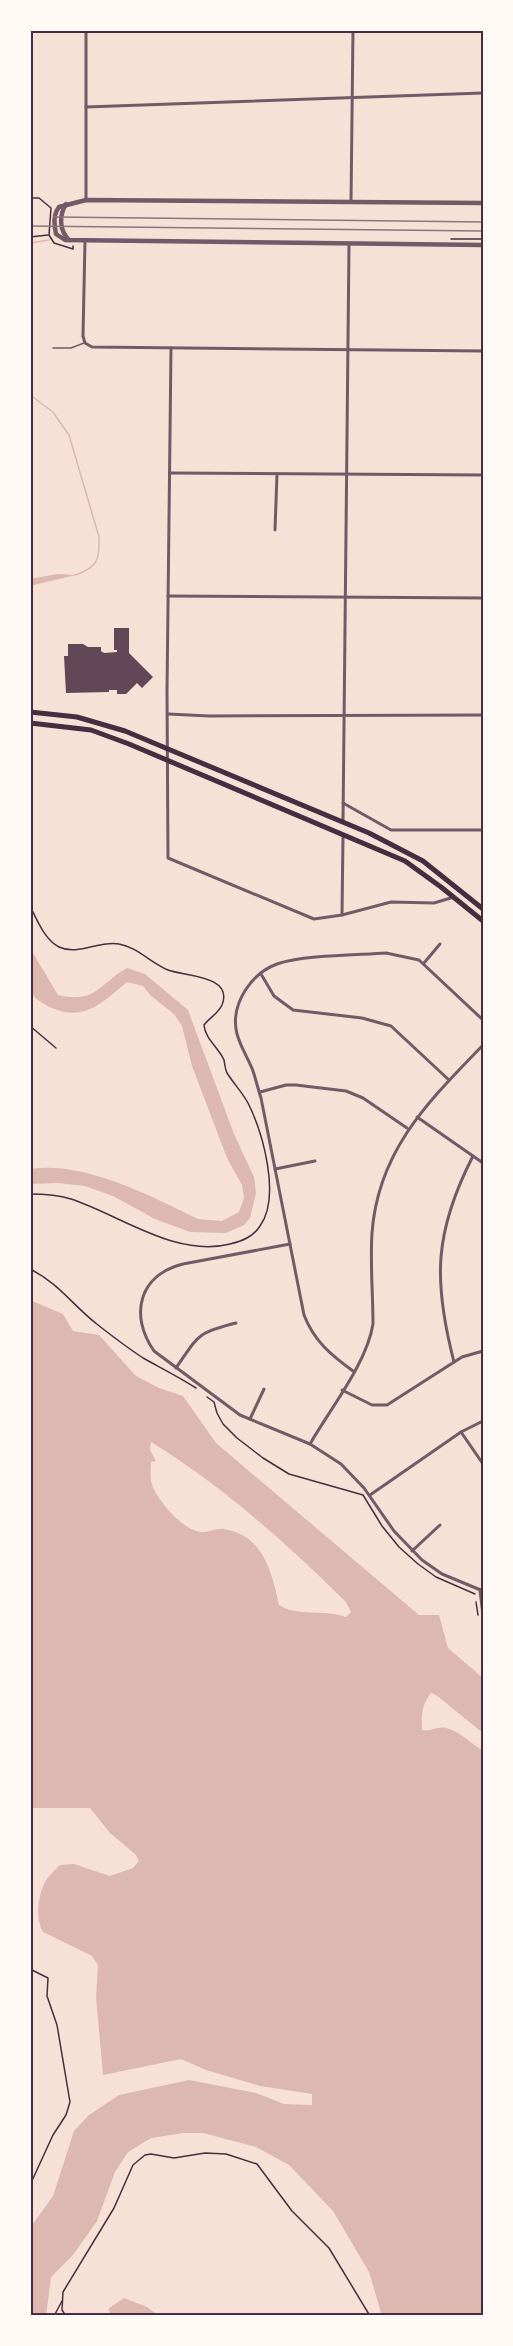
<svg xmlns="http://www.w3.org/2000/svg" width="513" height="2346" font-family="'Public Sans',sans-serif">
  <rect width="100%" height="100%" fill="#f7e1d7"/>
  <!-- water -->
  <g fill="#dcb8b0" fill-rule="evenodd">
    <polygon points="58,574 76,575 30,586 30,579"/>
    <path d="M30 948 58 995C96 1004 99 984 127 968L145 974 188 1010 234 1134 254 1177 256 1193 250 1218 244 1225 226 1233 190 1232 155 1219 113 1196 85 1186 58 1183 30 1184V1169C85 1161 150 1196 198 1219L222 1221 239 1212 244 1198 242 1185 227 1158 192 1066 182 1026 174 1014 151 996 143 986 127 982C102 1003 82 1024 48 1006 41 1002 34 999 31 991 26 980 30 960 30 948Z"/>
    <path d="M30 1300 63 1314 73 1331 99 1335 136 1376 159 1388 183 1396 216 1443 419 1615H439L448 1648 483 1678V1733L436 1695 431 1693C422 1703 421 1717 422 1730 431 1732 437 1726 446 1728 458 1730 472 1744 483 1751V2316H382L369 2272 333 2211 289 2165 256 2147 203 2133H183L151 2138 128 2152 115 2172 97 2221 73 2255 51 2277 46 2316H30V2228L53 2196 74 2131 89 2115 119 2095 189 2080 256 2093 284 2104 312 2105V2094L260 2086 206 2070 181 2059 103 2075 96 1997 98 1965 92 1956 43 1932C35 1919 38 1897 44 1884 47 1877 54 1871 60 1865L74 1864 110 1876 133 1868 139 1861 135 1854 110 1833 90 1808H30ZM151 1442C223 1486 286 1543 346 1602L351 1612 346 1617C324 1609 299 1617 279 1605 272 1573 263 1534 223 1529 216 1528 208 1533 201 1532 183 1531 154 1497 151 1481 150 1475 151 1468 151 1462L156 1461 150 1450Z"/>
    <polygon points="124,2298 147,2307 159,2316 112,2316 108,2309"/>
  </g>
  <g fill="none" stroke-linecap="round" stroke-linejoin="round">
    <!-- stream -->
    <g stroke="#dcb8b0" stroke-width="1.5">
      <polyline points="30,243 49,240"/>
      <path d="M30 395 53 412 69 435 99 537C100 560 97 568 75 575"/>
    </g>
  </g>
  <!-- building -->
  <polygon fill="#644757" points="114,628 129,628 129,653 153,677 142,688 137,683 126,694 117,694 117,690 109,690 109,692 66,693 64,656 68,656 68,644 83,644 88,647 101,647 101,651 104,653 117,652 117,650 114,650"/>
  <g fill="none" stroke-linecap="round" stroke-linejoin="round">
    <!-- path -->
    <g stroke="#4a2c40" stroke-width="1.5">
      <polyline points="30,198 39,198 51,208 49,235 54,243 73,249 73,246"/>
      <polyline points="30,237 48,235"/>
      <polyline points="451,239 483,239"/>
      <path d="M30 906C37 920 45 940 59 947 78 956 100 940 119 944 137 947 151 963 168 970 183 976 234 975 222 1005 218 1014 209 1018 204 1025 205 1039 219 1048 224 1060 225 1065 225 1069 227 1073 234 1084 242 1092 248 1103 263 1133 281 1197 260 1226 253 1237 242 1241 230 1244 176 1258 120 1215 71 1199 58 1195 43 1194 30 1194"/>
      <polyline points="30,1026 56,1048"/>
      <path d="M30 1269C60 1284 72 1305 98 1325 112 1336 128 1348 143 1358 161 1368 179 1377 196 1388"/>
      <polyline points="207,1397 214,1402 217,1413 223,1424 237,1438 263,1458 289,1474 363,1495 382,1526 399,1547 418,1564 436,1577 475,1594"/>
      <polyline points="476,1602 478,1615"/>
      <polyline points="30,1969 48,1978 47,1996 57,2025 70,2102 66,2115 53,2135 30,2185"/>
      <polyline points="54,2316 62,2301"/>
      <polyline points="66,2316 62,2310 63,2292 114,2208 133,2165 145,2155 151,2154 174,2158 205,2153 226,2154 257,2164 292,2211 329,2248 370,2316"/>
    </g>
    <!-- service -->
    <polyline stroke="#755966" stroke-width="1.5" points="53,348 71,348 84,343"/>
    <!-- minor -->
    <g stroke="#755966" stroke-width="3">
      <polyline points="86,30 86,200"/>
      <polyline points="86,107 483,93"/>
      <polyline points="351,202 353,30"/>
      <polyline points="85,241 83,336 85,343 92,347 483,351"/>
      <polyline points="171,348 167,691 168,858 314,919 342,915 391,902 434,903 454,897"/>
      <polyline points="170,473 483,475"/>
      <polyline points="275,530 277,474"/>
      <polyline points="168,596 483,598"/>
      <polyline points="168,714 209,716 483,715"/>
      <polyline points="343,803 391,830 483,830"/>
      <polyline points="343,822 349,244"/>
      <polyline points="342,915 343,836"/>
      <polyline points="424,963 440,944"/>
      <polyline points="261,974 274,996 293,1010 362,1018 391,1026 449,1080"/>
      <polyline points="260,1092 286,1085 296,1085 346,1091 363,1098 407,1128"/>
      <polyline points="417,1117 483,1163"/>
      <polyline points="275,1169 315,1161"/>
      <path d="M290 1244 183 1264C139 1275 129 1315 154 1351L240 1415 310 1444 341 1464 364 1488 394 1531 422 1560 442 1574 483 1591"/>
      <path d="M454 1362C433 1281 434 1232 473 1156"/>
      <path d="M176 1368C199 1335 196 1333 236 1323"/>
      <path d="M353 1371C331 1355 314 1341 304 1315L261 1098C258 1089 256 1080 253 1071 248 1057 238 1044 236 1029 232 1002 252 973 277 964 302 955 359 955 386 953L419 960 483 1020"/>
      <polyline points="342,1390 372,1405 387,1405 462,1357 483,1351"/>
      <polyline points="250,1419 264,1389"/>
      <polyline points="461,1432 483,1464"/>
      <path d="M310 1444C330 1409 367 1363 373 1324 373 1294 370 1263 372 1233 378 1150 429 1101 483 1045"/>
      <polyline points="370,1495 461,1432 483,1421"/>
      <polyline points="412,1551 440,1525"/>
      <polyline points="480,1590 483,1615"/>
    </g>
    <!-- tertiary -->
    <g stroke="#755966" stroke-width="4.5">
      <path d="M483 203 86 200 59 207C53 215 54 224 56 234L65 240 483 245"/>
      <path d="M66 204C59 215 59 230 69 240"/>
    </g>
    <!-- trunk -->
    <g stroke="#4a2c40" stroke-width="5">
      <polyline points="30,712 77,717 125,731 369,833 423,861 483,909"/>
      <polyline points="30,723 91,730 129,744 405,861 441,887 483,921"/>
    </g>
    <!-- rail -->
    <g stroke="#8f747c" stroke-width="1.5">
      <polyline points="54,217 483,222"/>
      <polyline points="30,226 483,231"/>
    </g>
  </g>
  <!-- border -->
  <rect width="513" height="2346" fill="none" stroke="#fffaf5" stroke-width="63"/>
  <rect x="32" y="32" width="450" height="2282" fill="none" stroke="#4a2c40" stroke-width="2"/>
</svg>
